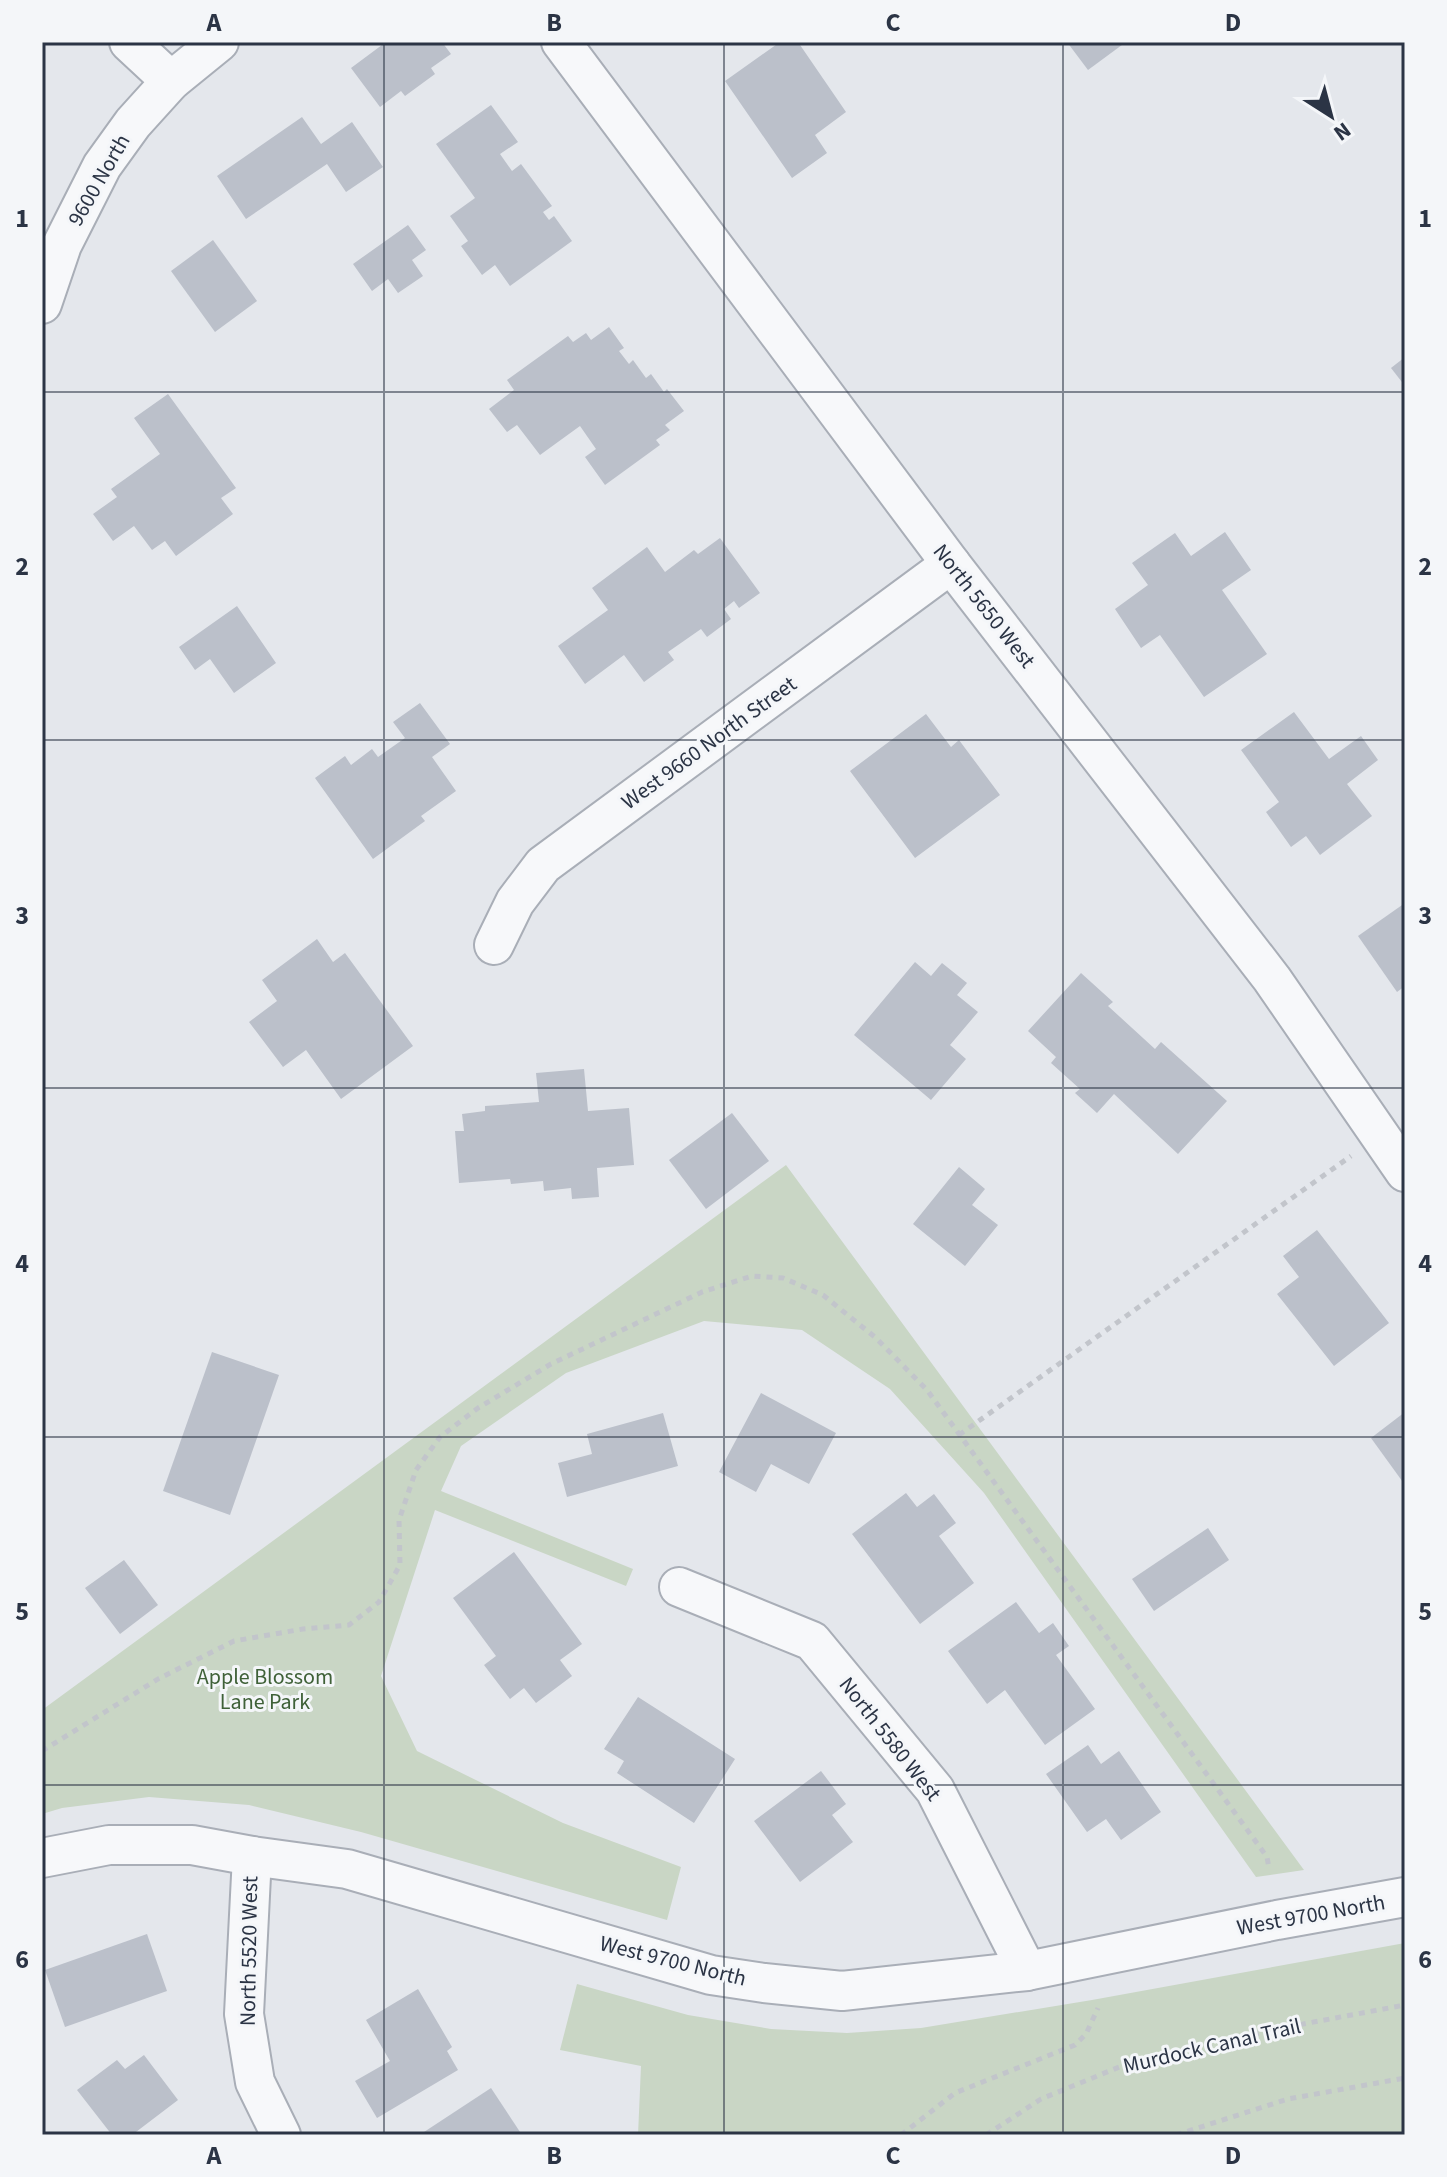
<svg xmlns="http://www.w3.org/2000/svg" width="1447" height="2177" font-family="'Source Sans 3',sans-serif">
  <rect width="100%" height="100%" fill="#e4e7ec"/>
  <!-- green -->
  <g fill="#c9d6c5">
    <polygon points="786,1165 1304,1870 1256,1877 984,1493 890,1389 802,1330 704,1321 566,1373 461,1446 441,1491 633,1569 626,1586 435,1510 381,1676 417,1751 563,1823 681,1867 667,1920 361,1832 249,1805 149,1797 62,1808 42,1814 42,1710"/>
    <polygon points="1405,1943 1405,2135 638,2135 641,2066 560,2050 577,1984 688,2015 771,2029 847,2033 921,2028 1092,2000"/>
  </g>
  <!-- building -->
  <g fill="#bbc0ca">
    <polygon points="386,42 442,42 451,54 431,68 435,74 405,96 401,91 380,107 351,68"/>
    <polygon points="780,42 798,42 846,112 815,135 827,153 792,178 725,81"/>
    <polygon points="1067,42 1126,42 1088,70"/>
    <polygon points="491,105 518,142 500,154 512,171 521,164 552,206 543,212 549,220 554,216 572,241 510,286 495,265 482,275 461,246 468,241 450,216 475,198 436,144"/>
    <polygon points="302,117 321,144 352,122 383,167 346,192 327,164 246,219 217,176"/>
    <polygon points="408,225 426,250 412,260 423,276 398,293 388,279 372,291 353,264"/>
    <polygon points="213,240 257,301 215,332 171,271"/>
    <polygon points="609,327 624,348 619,351 629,364 633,360 646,378 651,374 664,392 667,389 684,411 665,425 670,430 656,440 660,445 605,485 585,457 596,449 580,426 540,455 517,425 507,432 489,409 514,390 507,380 568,336 573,342 586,333 591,340"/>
    <polygon points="1405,357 1405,386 1391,368"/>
    <polygon points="168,394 236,488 221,498 233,514 176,556 165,541 152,550 134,526 113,541 93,514 117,497 111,489 160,454 134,418"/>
    <polygon points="1225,532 1251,570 1222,590 1267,654 1204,697 1160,635 1141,648 1115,609 1148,585 1132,563 1175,533 1191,556"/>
    <polygon points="720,538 760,593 739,608 734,601 724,609 731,619 707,637 701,629 668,652 674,660 644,682 624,655 585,684 558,646 608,610 592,588 647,547 665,572 694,550 698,554"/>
    <polygon points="237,606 276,663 234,693 210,659 195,670 179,647"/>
    <polygon points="420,703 450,744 432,757 456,791 421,816 425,821 373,859 315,778 345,756 351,765 372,749 378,757 405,738 393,722"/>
    <polygon points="1294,712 1329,759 1361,736 1378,760 1347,784 1372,816 1320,855 1306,836 1291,847 1266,812 1279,802 1241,750"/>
    <polygon points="926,714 951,747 959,740 1000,795 915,858 850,771"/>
    <polygon points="1405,903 1405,986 1397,992 1358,936"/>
    <polygon points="317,939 333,962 345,953 413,1046 341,1099 306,1050 283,1067 249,1022 277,1001 262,980"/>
    <polygon points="915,962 931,976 942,963 967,983 957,995 978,1012 950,1045 966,1059 931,1100 854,1035"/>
    <polygon points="1081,973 1113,1002 1108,1006 1155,1049 1161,1042 1227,1101 1178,1154 1114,1094 1097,1113 1075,1093 1080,1089 1051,1063 1056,1057 1028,1031"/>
    <polygon points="584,1069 588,1111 629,1108 634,1165 597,1168 599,1197 572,1199 571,1188 544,1191 543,1181 511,1184 510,1179 459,1183 455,1131 464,1131 462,1114 485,1111 485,1106 539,1102 536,1073"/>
    <polygon points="732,1113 769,1161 706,1209 669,1160"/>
    <polygon points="959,1167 985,1189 972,1205 998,1225 965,1266 913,1224"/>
    <polygon points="1317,1230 1389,1323 1334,1366 1277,1294 1299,1277 1283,1256"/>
    <polygon points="212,1352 279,1375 230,1515 163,1491"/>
    <polygon points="761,1393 836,1433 809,1484 771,1464 756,1492 719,1472"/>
    <polygon points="1405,1412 1405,1485 1371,1438"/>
    <polygon points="663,1413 678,1466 567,1497 558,1463 592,1454 587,1434"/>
    <polygon points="906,1493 917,1507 934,1494 956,1523 939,1536 974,1583 920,1624 852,1534"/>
    <polygon points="1208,1528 1229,1560 1154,1611 1132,1579"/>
    <polygon points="514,1552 582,1644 560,1660 572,1676 536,1703 524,1688 510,1699 484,1665 496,1656 453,1598"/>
    <polygon points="124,1560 158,1605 120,1634 85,1588"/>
    <polygon points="1016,1602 1039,1633 1053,1623 1069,1646 1056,1655 1095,1709 1045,1745 1005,1690 987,1704 948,1651"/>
    <polygon points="638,1697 735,1759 694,1823 617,1773 624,1761 604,1749"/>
    <polygon points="1088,1745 1101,1764 1119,1751 1161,1812 1121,1840 1106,1819 1087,1832 1046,1774"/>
    <polygon points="821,1771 846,1804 832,1815 853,1842 800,1882 754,1821"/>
    <polygon points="147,1934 167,1991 65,2027 45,1970"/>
    <polygon points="418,1989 452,2047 447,2051 458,2070 377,2118 355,2081 390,2061 366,2020"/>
    <polygon points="144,2055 178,2100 132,2135 112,2135 77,2090 117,2060 125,2069"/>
    <polygon points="491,2088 522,2135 426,2135 424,2132"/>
  </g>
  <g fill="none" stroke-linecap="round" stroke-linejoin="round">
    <!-- minor casing -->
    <g stroke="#a9aeb7" stroke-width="42">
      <g id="minor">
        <polyline points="129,42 171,81"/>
        <polyline points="561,42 951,564 1272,979 1405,1172"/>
        <polyline points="42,304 62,245 102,166 133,123 171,81 219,42"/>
        <polyline points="494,945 515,902 543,865 951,564"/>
        <polyline points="679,1587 812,1641 935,1790 1027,1971"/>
        <polyline points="252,1856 244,2014 255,2082 281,2135"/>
        <polyline points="42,1858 109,1845 192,1845 252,1856 347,1869 711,1975 764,1983 842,1991 1027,1971 1277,1920 1405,1897"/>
      </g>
    </g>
    <!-- path -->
    <g stroke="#c2c5cb" stroke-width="5" stroke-dasharray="6 6" stroke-linecap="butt">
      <polyline points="959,1435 1351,1156"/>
      <polyline points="42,1751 158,1679 234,1641 303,1629 349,1625 379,1602 400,1565 399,1520 416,1470 440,1437 478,1408 551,1364 702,1292 752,1276 783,1278 823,1295 876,1338 927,1390 1267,1857 1269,1868"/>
      <polyline points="901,2135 955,2093 1075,2045 1086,2034 1098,2008"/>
      <polyline points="986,2135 1041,2099 1134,2061 1287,2027 1405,2005"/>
      <polyline points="1176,2135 1288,2099 1405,2078"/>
    </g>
    <!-- minor -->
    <use href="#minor" stroke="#f7f8fa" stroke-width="38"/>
  </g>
  <!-- grid -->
  <path fill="none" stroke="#2b3445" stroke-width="2" stroke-opacity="0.55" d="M384 42V2135M724 42V2135M1063 42V2135M42 392H1405M42 740H1405M42 1088H1405M42 1437H1405M42 1785H1405"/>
  <g text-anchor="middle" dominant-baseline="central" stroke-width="6" stroke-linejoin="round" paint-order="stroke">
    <!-- street labels -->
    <g font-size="22" fill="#2b3445" stroke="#f4f6f9">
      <text transform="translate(99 180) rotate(-60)">9600 North</text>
      <text transform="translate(984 606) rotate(52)">North 5650 West</text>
      <text transform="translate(709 743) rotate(-36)">West 9660 North Street</text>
      <text transform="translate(890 1739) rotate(52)">North 5580 West</text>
      <text transform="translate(1311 1915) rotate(-10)">West 9700 North</text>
      <text transform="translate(249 1951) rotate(-89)">North 5520 West</text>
      <text transform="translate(673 1961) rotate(14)">West 9700 North</text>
      <text transform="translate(1212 2046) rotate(-13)">Murdock Canal Trail</text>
    </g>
    <!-- park labels -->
    <g font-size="22" fill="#3f6138" stroke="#f4f6f9">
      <text x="265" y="1677">Apple Blossom<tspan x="265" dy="25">Lane Park</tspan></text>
    </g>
  </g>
  <!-- border -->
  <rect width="1447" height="2177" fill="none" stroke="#f4f6f9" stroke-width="88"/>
  <!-- north arrow -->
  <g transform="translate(1331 116) rotate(144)" stroke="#f4f6f9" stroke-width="6" paint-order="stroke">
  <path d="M0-6L14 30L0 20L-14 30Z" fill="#2b3445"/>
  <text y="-12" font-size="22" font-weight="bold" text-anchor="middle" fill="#2b3445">N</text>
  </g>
  <rect x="44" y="44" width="1359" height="2089" fill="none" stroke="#2b3445" stroke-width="3"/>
  <g font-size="26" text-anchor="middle" font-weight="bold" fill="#2b3445">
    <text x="214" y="31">A</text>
    <text x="554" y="31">B</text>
    <text x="893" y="31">C</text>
    <text x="1233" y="31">D</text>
    <text x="22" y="227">1</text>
    <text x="1425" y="227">1</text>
    <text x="22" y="575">2</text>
    <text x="1425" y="575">2</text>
    <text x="22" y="924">3</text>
    <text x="1425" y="924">3</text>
    <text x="22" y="1272">4</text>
    <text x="1425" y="1272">4</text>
    <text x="22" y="1620">5</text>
    <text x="1425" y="1620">5</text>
    <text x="22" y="1968">6</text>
    <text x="1425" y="1968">6</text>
    <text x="214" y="2164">A</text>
    <text x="554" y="2164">B</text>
    <text x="893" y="2164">C</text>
    <text x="1233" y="2164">D</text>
  </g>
</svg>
